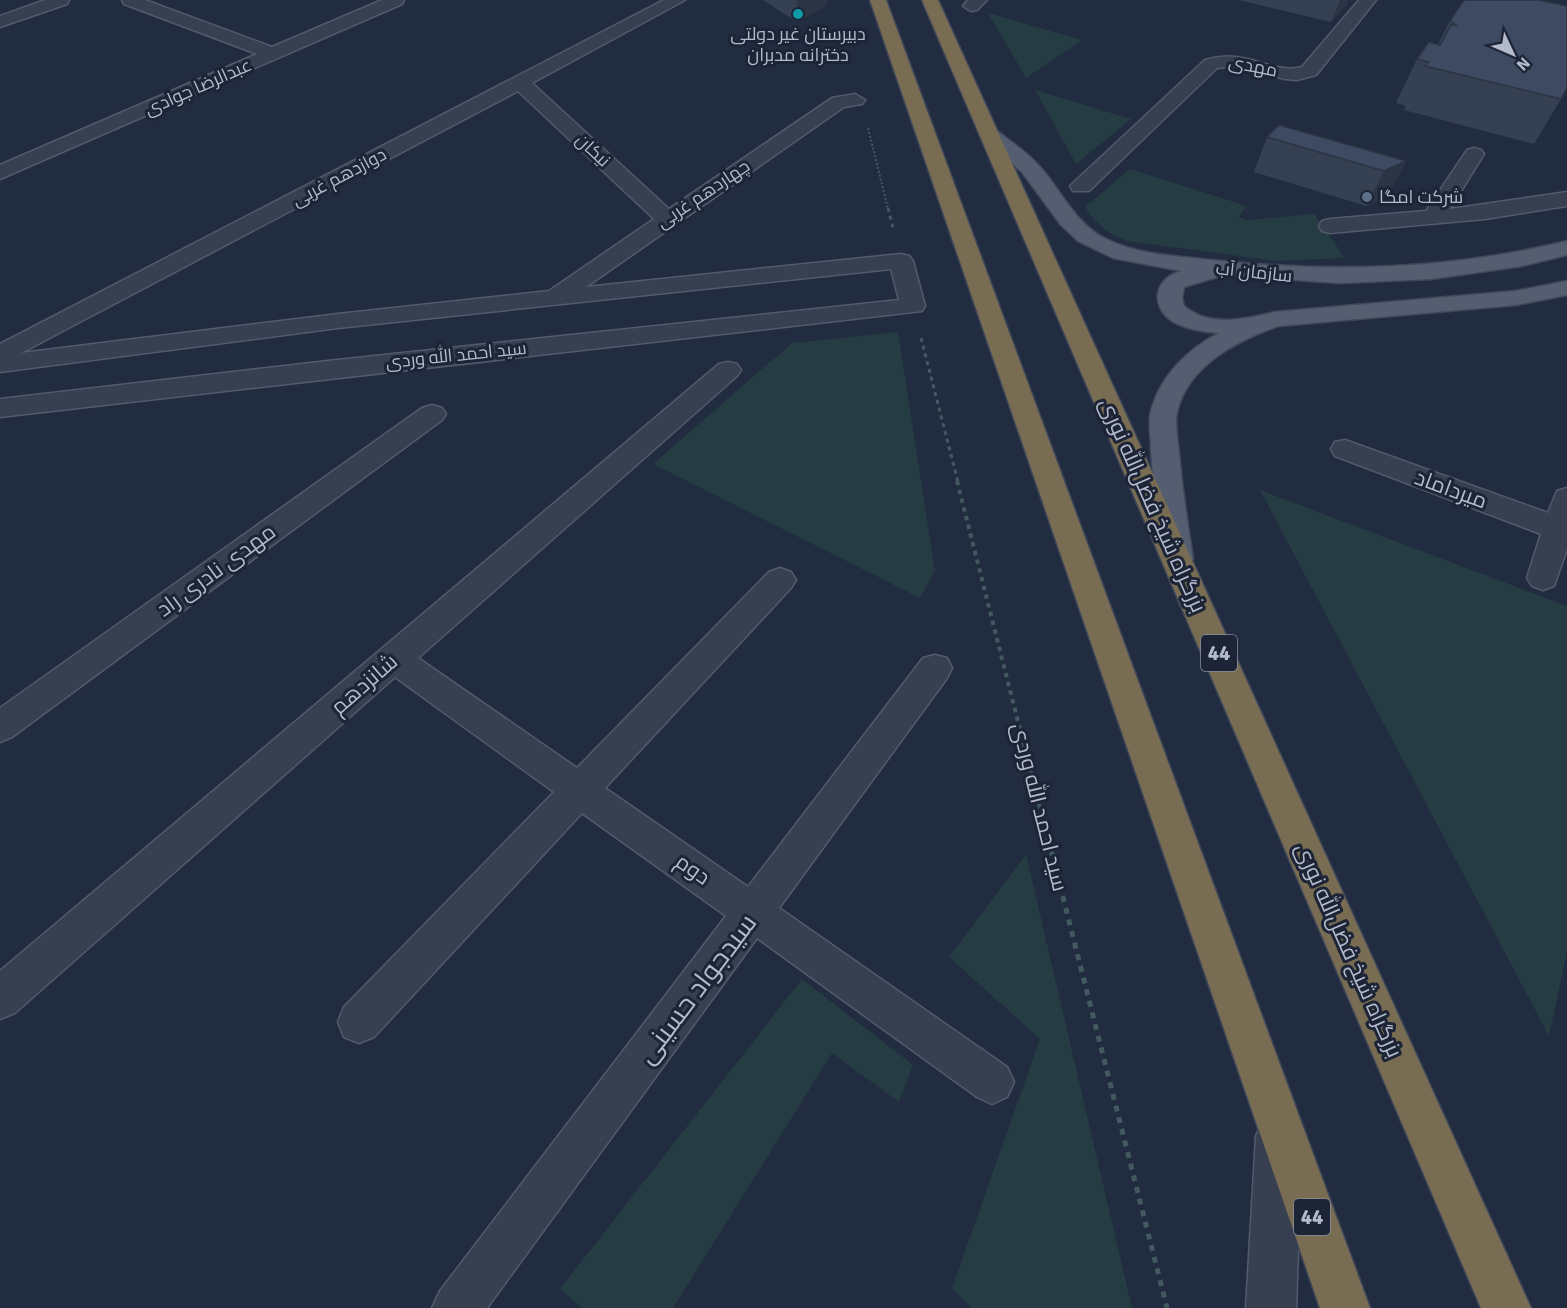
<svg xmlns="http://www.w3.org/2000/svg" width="1567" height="1308" font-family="Signika,Cairo,sans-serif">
  <rect width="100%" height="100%" fill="#222c41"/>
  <!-- green -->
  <g fill="#243c42">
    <polygon points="988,13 1082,40 1026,78"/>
    <polygon points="1035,90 1131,119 1076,164"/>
    <path d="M1130 169 1247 206 1239 217 1247 220 1314 214 1345 258 1276 261 1127 241C1107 233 1097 225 1085 207Z"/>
    <polygon points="898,332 935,571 920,598 653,464 792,343"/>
    <polygon points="1260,490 1567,606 1567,952 1549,1036"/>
    <polygon points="1026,854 1132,1308 972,1308 952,1288 1040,1039 949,957"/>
    <polygon points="802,979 913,1065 899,1102 832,1053 673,1308 582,1308 560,1289"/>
  </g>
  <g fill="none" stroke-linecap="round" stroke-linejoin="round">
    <!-- minor casing -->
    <g stroke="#525a6c" stroke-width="3">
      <g id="minor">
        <polygon points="45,0 69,0 67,4 0,27 0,16"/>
        <polygon points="122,0 145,0 272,47 382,0 404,0 402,4 0,179 0,165 257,54 124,4"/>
        <path d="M664 0H685L532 83 669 209 832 98 855 94 865 100 862 104 844 107 586 287 901 254 909 256 913 261 925 306 922 311 0 417V399L328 361 899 300 891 269 338 328 0 372V344ZM518 91 654 219 549 291 338 314 21 353Z"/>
        <polygon points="968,0 987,0 977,10 971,11 963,6"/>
        <path d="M1359 0H1376L1316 75 1297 80 1285 79 1235 66 1217 68 1089 191H1073L1070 186 1205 60C1247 47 1271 75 1302 67Z"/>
        <polygon points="1474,148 1481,150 1484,154 1450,209 1567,192 1567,206 1485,219 1330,233 1322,231 1319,226 1322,221 1330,219 1426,211 1467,150"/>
        <polygon points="728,362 737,364 741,370 737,376 418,658 577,768 769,572 780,568 791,572 796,580 791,588 605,788 748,887 923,658 935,655 947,658 952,668 947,678 779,908 1007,1067 1014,1082 1007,1097 992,1104 977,1097 757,938 487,1308 432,1308 440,1291 726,916 582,813 374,1037 359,1043 344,1037 338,1022 344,1007 554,792 395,677 15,1013 0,1019 0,971 719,364"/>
        <polygon points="432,405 442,408 446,414 442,420 12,737 0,742 0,708 422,408"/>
        <polygon points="1345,440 1548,513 1557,491 1567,488 1567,549 1554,586 1543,590 1532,586 1527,578 1541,534 1335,456 1331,449 1335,442"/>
        <polygon points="1279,1113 1295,1120 1302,1136 1296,1308 1246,1308 1256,1136 1263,1120"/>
      </g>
    </g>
    <!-- major casing -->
    <g stroke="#40485a" stroke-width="3">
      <path id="major" d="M989 128 996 130C1011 142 1028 153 1041 168 1062 192 1075 223 1104 238 1137 255 1175 256 1211 260 1332 273 1448 270 1567 241V255L1522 266 1431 279 1340 283 1224 275 1184 287 1182 298 1184 306C1209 328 1246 319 1275 312L1516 291 1567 281V295L1516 305 1278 326C1237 341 1188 365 1177 412 1174 428 1179 447 1180 463 1183 495 1188 527 1193 559L1189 567 1178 570 1167 567 1163 559C1158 522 1153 485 1151 448 1151 436 1148 423 1151 411 1160 376 1188 349 1219 333 1204 332 1185 329 1172 321 1149 305 1155 277 1182 271L1113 258 1078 241 1061 225 1022 172 982 138 979 134 982 130Z"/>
    </g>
    <!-- highway casing -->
    <g stroke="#3f4759" stroke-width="3">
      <g id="highway">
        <polygon points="870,0 886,0 1370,1308 1320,1308"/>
        <polygon points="922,0 938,0 1531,1308 1481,1308"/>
      </g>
    </g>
    <!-- path-far3 -->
    <polyline stroke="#42595f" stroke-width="2" stroke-dasharray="2 2" stroke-linecap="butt" points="868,128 888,209"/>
    <!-- path-far2 -->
    <g stroke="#42595f" stroke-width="3" stroke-dasharray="4 4" stroke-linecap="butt">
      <polyline points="888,208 893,228"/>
      <polyline points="921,338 958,482"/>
    </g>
    <!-- path-far1 -->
    <polyline stroke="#42595f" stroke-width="4" stroke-dasharray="4.5 4.5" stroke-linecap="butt" points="957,481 1048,840"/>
    <!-- path -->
    <polyline stroke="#42595f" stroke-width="5" stroke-dasharray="6 6" stroke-linecap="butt" points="1048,838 1167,1308"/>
    <!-- minor -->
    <use href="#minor" fill="#373f51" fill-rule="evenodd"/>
    <!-- major -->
    <use href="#major" fill="#555e71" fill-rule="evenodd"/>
    <!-- highway -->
    <use href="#highway" fill="#786d53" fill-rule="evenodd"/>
  </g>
  <!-- wall -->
  <g fill="#354053">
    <polygon points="763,0 827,0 826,6 797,22"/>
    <polygon points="1239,0 1348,0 1346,5 1331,22"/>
    <polygon points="1450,21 1561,99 1534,144 1404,110 1406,106 1396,103 1417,59 1438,44"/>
    <polygon points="1267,137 1406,161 1388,196 1366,206 1254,172"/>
  </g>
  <!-- shaded-wall -->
  <g fill="#2b3444">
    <polygon points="797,0 827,0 826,6 797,22"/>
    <polygon points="1340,0 1348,0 1346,5 1331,22"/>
    <polygon points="1406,161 1388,196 1366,206 1384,171"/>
  </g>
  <!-- building -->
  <g fill="#3e4a61" stroke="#2b3444" stroke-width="1.5">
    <polygon points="1464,0 1539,0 1567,6 1567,88 1561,99 1425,66 1429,62 1417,59 1429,42 1440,45 1451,25 1456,25 1450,21"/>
    <polygon points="1279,125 1406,161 1384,171 1267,137"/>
  </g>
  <!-- markers -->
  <circle fill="#0f9aa8" stroke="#1c2436" stroke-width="2" cx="798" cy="14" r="6"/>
  <circle fill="#5c6f8a" stroke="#1c2436" stroke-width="2" cx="1367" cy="197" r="6"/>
  <g text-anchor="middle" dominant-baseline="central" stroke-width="6" stroke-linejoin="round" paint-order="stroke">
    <!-- far-poi labels -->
    <g font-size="18" fill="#b3bacc" stroke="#1c2436">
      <text x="798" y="34">دبیرستان غیر دولتی<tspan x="798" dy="21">دخترانه مدبران</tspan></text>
      <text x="1379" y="197" text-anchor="start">شرکت امگا</text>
    </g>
    <!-- far-street labels -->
    <g font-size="18" fill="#b3bacc" stroke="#1c2436">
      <text transform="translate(1253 66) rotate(11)">مهدی</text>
      <text transform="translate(198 87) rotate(-24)">عبدالرضا جوادی</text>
      <text transform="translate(593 150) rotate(43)">نیکان</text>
      <text transform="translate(339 177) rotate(-28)">دوازدهم غربی</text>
      <text transform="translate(703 194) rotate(-34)">چهاردهم غربی</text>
      <text transform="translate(1254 272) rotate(6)">سازمان آب</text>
      <text transform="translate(456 355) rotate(-6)">سید احمد الله وردی</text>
    </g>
    <!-- shield labels -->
    <g fill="#1c2436" stroke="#868d9f" stroke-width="1.5">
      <rect x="1201" y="635" width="36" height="36" rx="4.5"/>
      <rect x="1294" y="1199" width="36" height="36" rx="4.5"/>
    </g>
    <g font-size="21" font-weight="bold" fill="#b3bacc">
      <text x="1219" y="653">44</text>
      <text x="1312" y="1217">44</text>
    </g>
    <!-- street labels -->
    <g font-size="22" fill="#b3bacc" stroke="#1c2436">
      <text transform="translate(1451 489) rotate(20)">میرداماد</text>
      <text transform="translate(1153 505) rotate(66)">بزرگراه شیخ فضل‌الله نوری</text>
      <text transform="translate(216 570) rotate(-36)">مهدی نادری راد</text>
      <text transform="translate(364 684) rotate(-41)">شانزدهم</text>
      <text transform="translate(1040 807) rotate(76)">سید احمد الله وردی</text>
      <text transform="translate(693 869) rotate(35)">دوم</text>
      <text transform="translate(1349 950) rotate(66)">بزرگراه شیخ فضل‌الله نوری</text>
    </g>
    <!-- near-street labels -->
    <g font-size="27" fill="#b3bacc" stroke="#1c2436">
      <text transform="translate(697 989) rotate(-53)">سیدجواد حسینی</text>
    </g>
  </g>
  <!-- north arrow -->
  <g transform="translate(1513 54) rotate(134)" stroke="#1c2436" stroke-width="4.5" paint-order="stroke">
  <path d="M0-4.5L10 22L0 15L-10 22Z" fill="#b3bacc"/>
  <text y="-9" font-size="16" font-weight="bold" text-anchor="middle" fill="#b3bacc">N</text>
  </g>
</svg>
